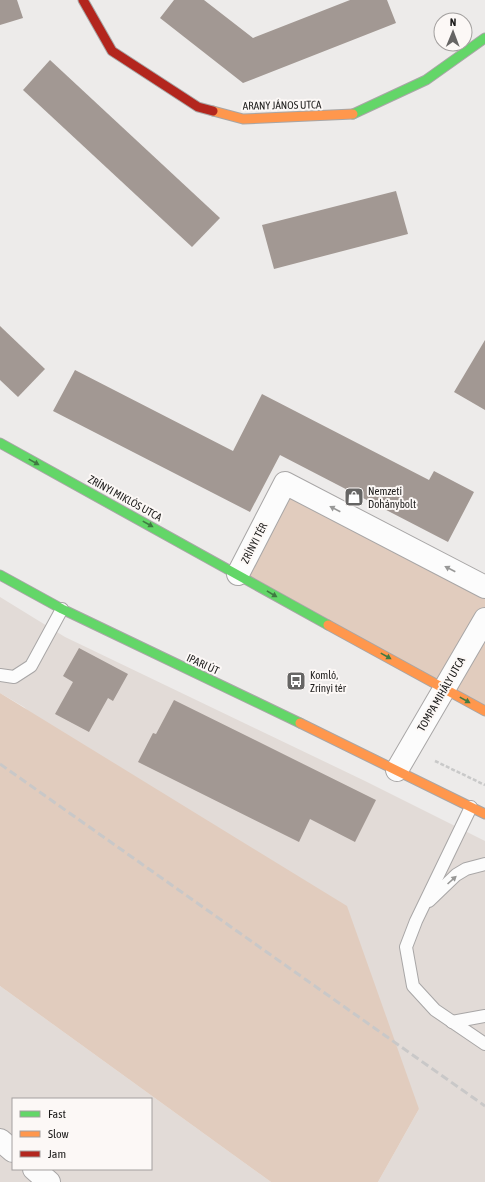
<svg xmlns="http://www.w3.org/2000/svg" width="485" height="1182" font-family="'Asap Condensed',sans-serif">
  <rect width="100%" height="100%" fill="#edebea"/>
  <!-- built -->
  <g fill="#e2dbd7" fill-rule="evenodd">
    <polygon points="0,597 65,637 365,781 485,841 485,1182 378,1182 419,1109 24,707 0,693"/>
    <path d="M0 986 271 1182H0ZM13 1099H151V1169H13Z"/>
  </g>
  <!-- green -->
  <g fill="#e1ccbe">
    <polygon points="285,483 485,587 485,711 238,574"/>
    <polygon points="0,693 347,906 419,1109 378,1182 271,1182 0,986"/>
  </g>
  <!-- building -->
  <g fill="#a29893">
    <polygon points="0,0 17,0 23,18 0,25"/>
    <polygon points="174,0 204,0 253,38 350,0 387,0 396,23 243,83 160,18"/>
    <polygon points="50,60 220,218 192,247 23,90"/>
    <polygon points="396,191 408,234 274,269 262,225"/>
    <polygon points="0,326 45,369 18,397 0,380"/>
    <polygon points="485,340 485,410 454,392"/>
    <polygon points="75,370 233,451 262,394 429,480 434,471 474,492 448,542 280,455 250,512 53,411"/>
    <polygon points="79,648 128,674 113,701 108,698 89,732 55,714 73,682 63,676"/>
    <polygon points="174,700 376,800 355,842 310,819 299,842 138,762 153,733 156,734"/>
  </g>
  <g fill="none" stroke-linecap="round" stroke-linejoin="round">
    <!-- lane casing -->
    <g stroke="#a8a6a6" stroke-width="14">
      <g id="lane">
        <polyline points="0,675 14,677 31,666 62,609"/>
        <polyline points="471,807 416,921 406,947 413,986 435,1010 485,1044"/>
        <polyline points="429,901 456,875 466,869 485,864"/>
        <polyline points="452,1022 485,1016"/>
      </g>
    </g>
    <!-- street casing -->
    <g stroke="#a8a6a6" stroke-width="24">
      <g id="street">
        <polyline points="238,574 285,483 485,587"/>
        <polyline points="397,770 485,619"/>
        <polyline points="0,1140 13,1151"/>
        <polyline points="34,1169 49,1182"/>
      </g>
    </g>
    <!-- fast casing -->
    <g stroke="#a8a6a6" stroke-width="11">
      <g id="fast">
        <polyline points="353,114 426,80 485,38"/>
        <polyline points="0,443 328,625"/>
        <polyline points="0,575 62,609 300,723"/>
      </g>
    </g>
    <!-- slow casing -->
    <g stroke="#a8a6a6" stroke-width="11">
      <g id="slow">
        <polyline points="213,111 243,119 353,114"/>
        <polyline points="328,625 485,711"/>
        <polyline points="300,723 485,814"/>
      </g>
    </g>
    <!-- jam casing -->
    <g stroke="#a8a6a6" stroke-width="11">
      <polyline id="jam" points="83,0 112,51 198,107 213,111"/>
    </g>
    <!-- path -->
    <polyline stroke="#c9c9c9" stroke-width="2.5" stroke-dasharray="4 2" stroke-linecap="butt" points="435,761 485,785"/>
    <!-- lane -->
    <use href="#lane" stroke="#fcfcfc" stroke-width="12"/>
    <!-- street -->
    <use href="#street" stroke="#fcfcfc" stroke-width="22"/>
    <!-- fast -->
    <use href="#fast" stroke="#63d668" stroke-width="9"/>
    <!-- slow -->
    <use href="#slow" stroke="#ff974d" stroke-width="9"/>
    <!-- jam -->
    <use href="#jam" stroke="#b3261e" stroke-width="9"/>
    <!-- rail -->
    <polyline stroke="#c9c8c8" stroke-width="3" stroke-dasharray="8 4" stroke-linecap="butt" points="0,764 485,1106"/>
  </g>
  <!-- one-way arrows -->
  <defs><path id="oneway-solid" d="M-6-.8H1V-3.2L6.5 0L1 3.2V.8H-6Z"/></defs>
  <g fill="#407a42">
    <use href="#oneway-solid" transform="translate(34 462) rotate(29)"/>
    <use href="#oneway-solid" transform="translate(148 524) rotate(29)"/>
    <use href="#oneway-solid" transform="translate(272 594) rotate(31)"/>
    <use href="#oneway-solid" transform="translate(386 656) rotate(29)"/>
    <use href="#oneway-solid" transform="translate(465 700) rotate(29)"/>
  </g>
  <g fill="#989897">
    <use href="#oneway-solid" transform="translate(335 509) rotate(-153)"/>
    <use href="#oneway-solid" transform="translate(450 569) rotate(-153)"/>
    <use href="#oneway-solid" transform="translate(452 880) rotate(-42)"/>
  </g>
  <!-- icons -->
  <defs>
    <g id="shop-square" transform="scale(1)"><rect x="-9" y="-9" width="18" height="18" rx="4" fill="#666564" stroke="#fcf8f6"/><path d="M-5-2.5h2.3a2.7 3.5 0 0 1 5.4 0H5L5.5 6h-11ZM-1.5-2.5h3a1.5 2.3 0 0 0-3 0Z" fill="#fff"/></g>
    <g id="bus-square" transform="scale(1)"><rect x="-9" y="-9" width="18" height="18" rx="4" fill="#666564" stroke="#fcf8f6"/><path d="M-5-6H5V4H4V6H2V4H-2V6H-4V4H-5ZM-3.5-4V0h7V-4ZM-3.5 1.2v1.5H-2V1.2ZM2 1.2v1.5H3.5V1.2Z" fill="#fff"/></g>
  </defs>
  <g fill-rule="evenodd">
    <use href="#shop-square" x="354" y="497"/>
    <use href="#bus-square" x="296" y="681"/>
  </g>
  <g text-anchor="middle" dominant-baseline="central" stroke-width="4" stroke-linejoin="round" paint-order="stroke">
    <!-- street labels -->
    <g font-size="11" fill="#1e1d1c" stroke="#fcf8f6">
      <text transform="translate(282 105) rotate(-1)">ARANY JÁNOS UTCA</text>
      <text transform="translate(125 498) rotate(29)">ZRÍNYI MIKLÓS UTCA</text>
      <text transform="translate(254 543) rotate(-63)">ZRÍNYI TÉR</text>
      <text transform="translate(203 664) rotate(25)">IPARI ÚT</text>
      <text transform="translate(441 694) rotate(-60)">TOMPA MIHÁLY UTCA</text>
    </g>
    <!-- poi labels -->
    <g font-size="11" fill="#1e1d1c" stroke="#fcf8f6" text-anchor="start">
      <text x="368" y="491">Nemzeti<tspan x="368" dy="13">Dohánybolt</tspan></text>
      <text x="310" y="675">Komló,<tspan x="310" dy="13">Zrínyi tér</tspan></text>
    </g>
  </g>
  <!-- legend -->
  <rect x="12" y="1098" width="140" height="72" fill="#fcf8f6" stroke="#a3a09f"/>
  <rect x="20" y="1111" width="20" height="6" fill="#63d668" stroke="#a3a09f"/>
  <text x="48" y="1118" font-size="12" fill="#1e1d1c">Fast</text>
  <rect x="20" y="1131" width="20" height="6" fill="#ff974d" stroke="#a3a09f"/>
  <text x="48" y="1138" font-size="12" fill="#1e1d1c">Slow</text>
  <rect x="20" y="1151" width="20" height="6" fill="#b3261e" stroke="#a3a09f"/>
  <text x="48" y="1158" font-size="12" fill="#1e1d1c">Jam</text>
  <!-- north arrow -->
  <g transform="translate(453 32) rotate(1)"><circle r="19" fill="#fcf8f6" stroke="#a3a09f"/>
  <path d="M0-3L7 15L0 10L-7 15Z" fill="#666564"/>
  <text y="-6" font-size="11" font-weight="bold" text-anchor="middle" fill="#1e1d1c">N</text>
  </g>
</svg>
